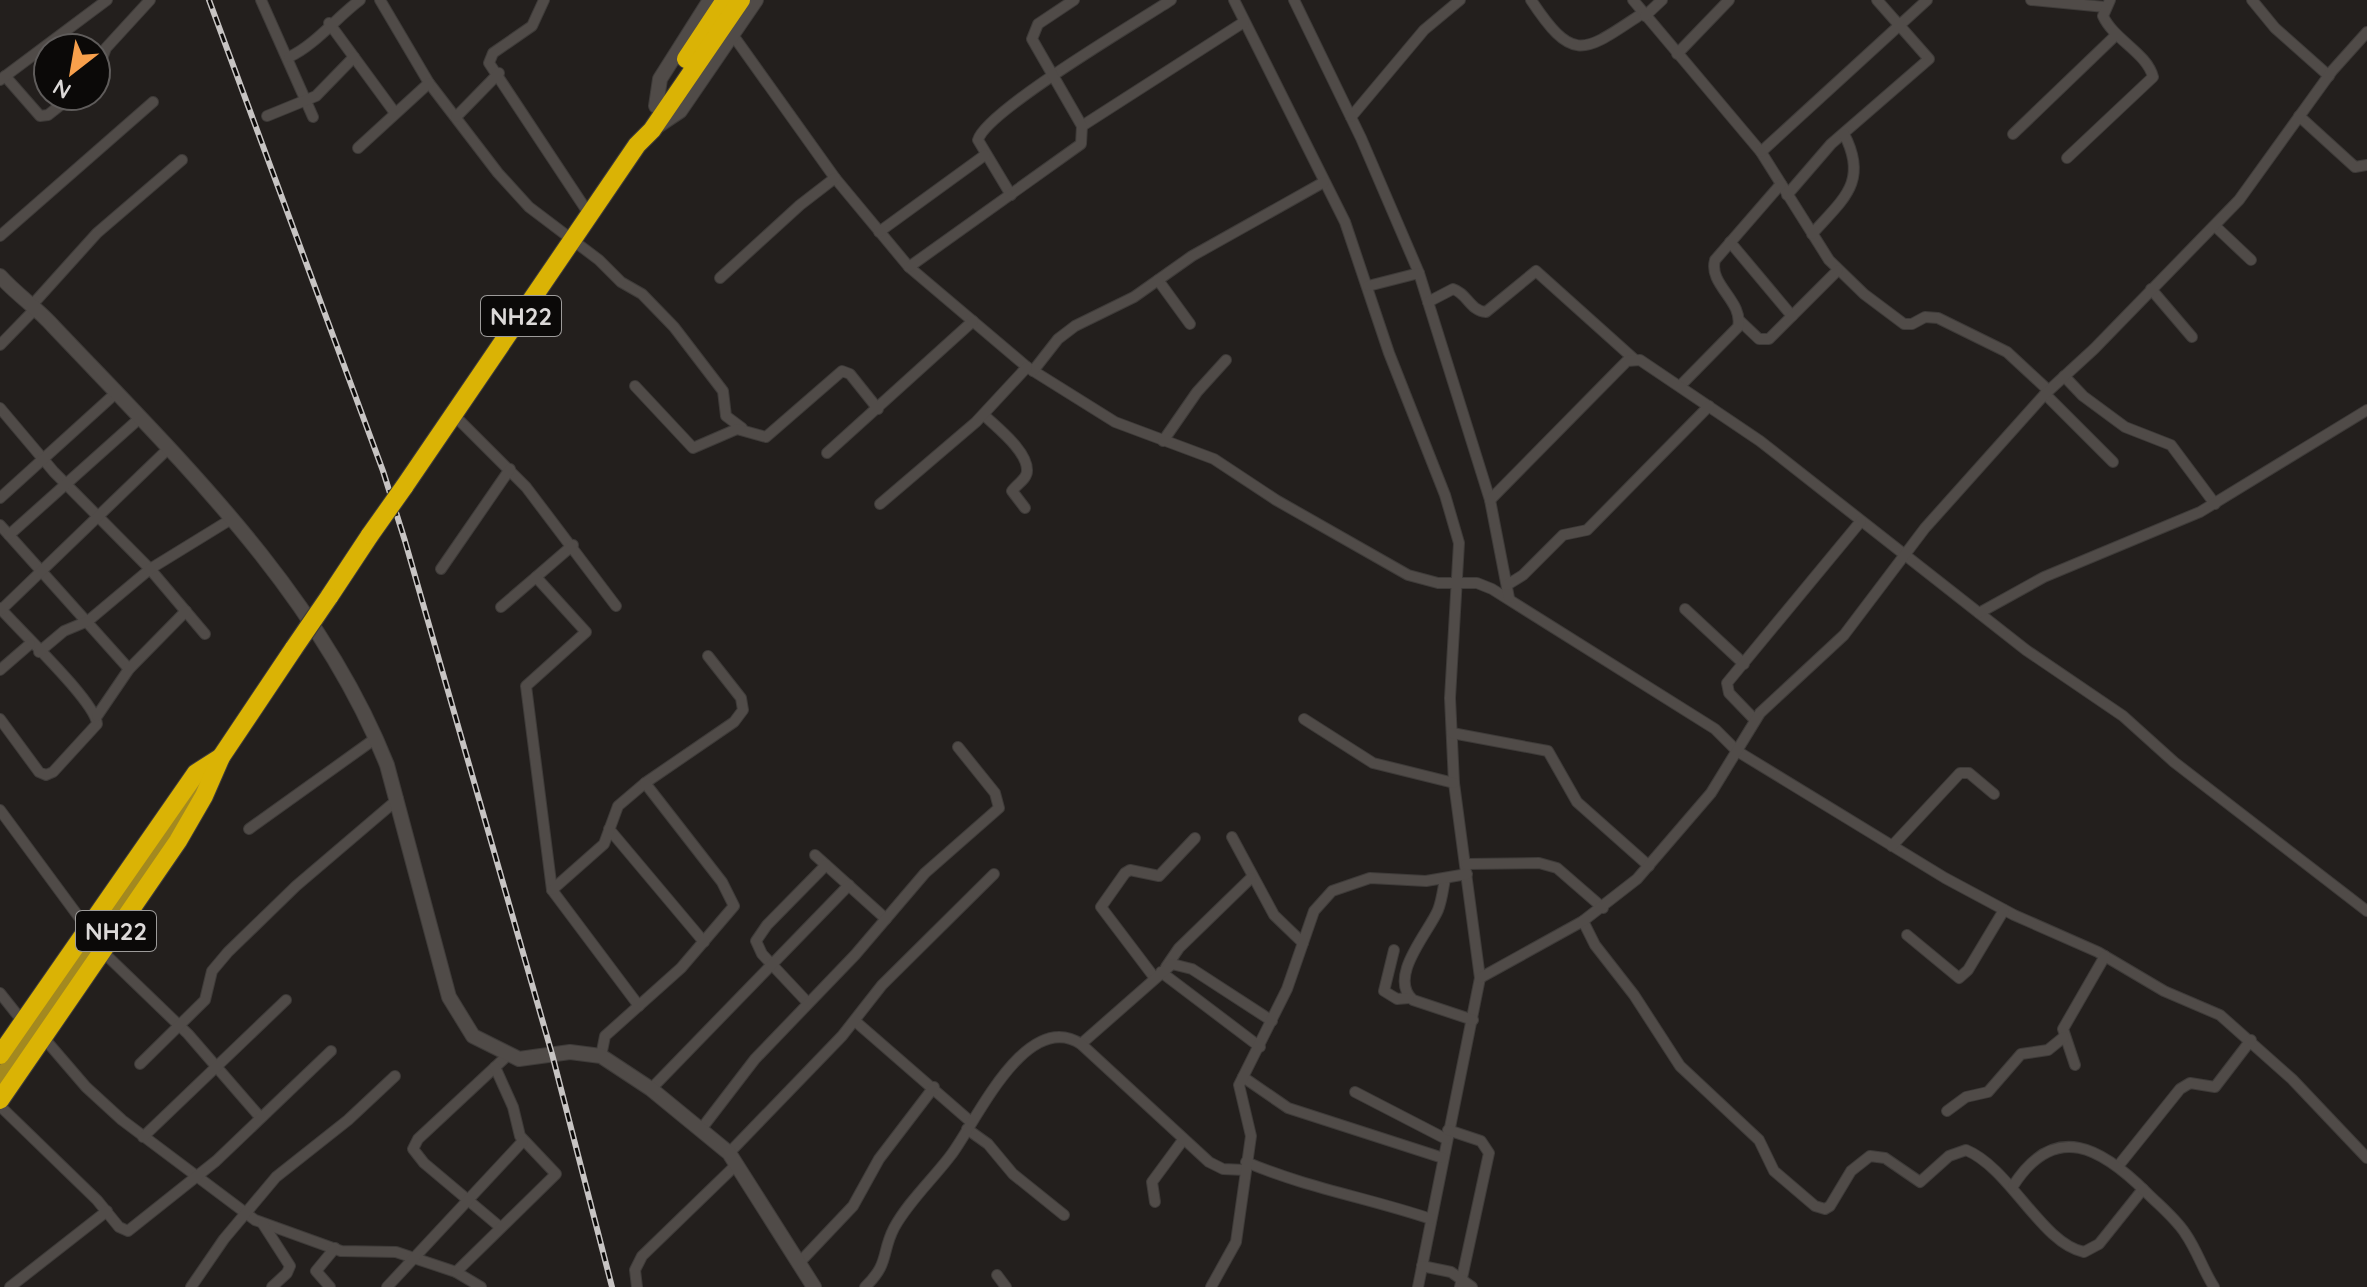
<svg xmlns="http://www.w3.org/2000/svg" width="2367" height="1287" font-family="Quicksand,sans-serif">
  <rect width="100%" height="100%" fill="#231f1d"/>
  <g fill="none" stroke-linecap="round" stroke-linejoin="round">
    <!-- street casing -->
    <g stroke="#3e3b39" stroke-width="12">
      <g id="street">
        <polyline points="261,0 313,117"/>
        <polyline points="380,0 429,83 498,173 529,207 599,260 621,282 642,294 674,327 723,391 726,416 742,428"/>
        <polyline points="544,0 532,26 493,53 489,63 589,214"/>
        <polyline points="1234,0 1345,222 1389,353 1445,495 1459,543 1450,698 1454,783 1480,978 1418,1287"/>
        <polyline points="1294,0 1361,138 1419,273"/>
        <path d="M1531 0C1574 65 1584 52 1643 13"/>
        <polyline points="1633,0 1761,152 1829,260 1864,294 1904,324 1912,324 1925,317 1938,318 2007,352 2048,390"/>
        <polyline points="2031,0 2105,7"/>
        <polyline points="2252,0 2275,28 2329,76"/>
        <polyline points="1645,16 1662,0"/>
        <polyline points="329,23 395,113"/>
        <polyline points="730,31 835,178 909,267 1027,367 1115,422 1214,459 1276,500 1408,575 1438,583 1477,583 1492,589 1715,729 1737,751 1945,878 2014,915 2098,952 2164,991 2220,1015 2292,1079 2367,1158"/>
        <polyline points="1677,54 1729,0"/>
        <path d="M289 57C315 45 336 18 360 0"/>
        <polyline points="96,75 106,48 150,0"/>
        <polyline points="5,76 40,116 48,115 72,96"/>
        <polyline points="0,80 107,0"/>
        <polyline points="267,116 316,96 354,57"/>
        <polyline points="2299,116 2355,167 2367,165"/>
        <polyline points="456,117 499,73"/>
        <polyline points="1351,117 1424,30 1460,0"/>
        <polyline points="1082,126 1244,22"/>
        <polyline points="2013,134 2115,36"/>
        <polyline points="358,148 429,83"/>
        <polyline points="1761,152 1927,0"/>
        <path d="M2067 158 2153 77C2147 53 2114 40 2103 16L2110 0"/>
        <path d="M1011 195 978 140C986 111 1139 21 1171 0"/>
        <polyline points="1787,195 1831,144 1929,59 1877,0"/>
        <polyline points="2215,226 2251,260"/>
        <polyline points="879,232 985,155"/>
        <path d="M1812 234C1843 199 1869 182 1844 134"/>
        <polyline points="0,236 153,102"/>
        <polyline points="1730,242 1792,316"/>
        <polyline points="909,267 1081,144 1082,126 1032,39 1038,24 1074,0"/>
        <polyline points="720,278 800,205 835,178"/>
        <polyline points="1158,280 1190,324"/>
        <polyline points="1368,286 1419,273 1490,500 1509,598"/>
        <polyline points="2151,289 2192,337"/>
        <path d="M1428 302 1453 289C1467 293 1470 311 1486 312L1536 271 1634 359"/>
        <polyline points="33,304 97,233 182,160"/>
        <polyline points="1739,320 1759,339 1769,339 1838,270"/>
        <polyline points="0,345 36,308"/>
        <polyline points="1033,371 1058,339 1075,326 1134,297 1192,256 1324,182"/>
        <polyline points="2064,376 2083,396 2125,427 2171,445 2215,504"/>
        <polyline points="635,386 693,448 737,429 766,437 842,371 850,374 878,409"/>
        <path d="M1680 386 1738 327C1744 301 1708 285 1715 260L1781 184"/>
        <polyline points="2045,394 2113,462"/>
        <polyline points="0,408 54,472 150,569 205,634"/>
        <polyline points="453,414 526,487 616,606"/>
        <path d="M984 415C996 427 1028 451 1027 471 1027 479 1016 485 1012 491L1025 508"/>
        <polyline points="1163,441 1197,392 1226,360"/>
        <polyline points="827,453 973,321"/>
        <polyline points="0,498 117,392"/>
        <polyline points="1490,500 1621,367 1627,361 1640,360 1760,441 2026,650 2123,716 2174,762 2367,911"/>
        <polyline points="880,504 976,422 1027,367"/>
        <polyline points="0,525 129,669"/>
        <polyline points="9,535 141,417"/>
        <polyline points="441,569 510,469"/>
        <polyline points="536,577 573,545"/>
        <polyline points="1507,585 1523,575 1563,535 1587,530 1709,406"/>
        <polyline points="501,607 536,577 586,632 526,686 552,890 639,1006"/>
        <path d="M0 608C19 630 96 702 97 724L53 772 46 775 39 772 0 719"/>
        <polyline points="1685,609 1744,664"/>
        <polyline points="1,610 170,447"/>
        <polyline points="1979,613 2044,577 2200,512 2367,410"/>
        <polyline points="39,652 64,631 88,621 150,569 233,518"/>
        <polyline points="0,670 30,644"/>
        <polyline points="97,716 129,669 186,611"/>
        <polyline points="1304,719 1373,763 1454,783"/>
        <polyline points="1755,720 1729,693 1727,683 1861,521"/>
        <polyline points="1452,733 1548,751 1577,802 1649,866"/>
        <polyline points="0,810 87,928"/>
        <polyline points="249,829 376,738"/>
        <polyline points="609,829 704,942"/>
        <polyline points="1232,837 1274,915 1303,943"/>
        <polyline points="1892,846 1960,773 1969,773 1994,794"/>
        <polyline points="815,855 886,919"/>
        <polyline points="1466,864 1539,863 1557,868 1603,908"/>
        <path d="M1445 879C1443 889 1442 900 1438 910 1429 932 1387 977 1413 1000L1473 1020"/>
        <polyline points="552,890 604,844 618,806 645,783 734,722 743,710 741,698 708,656"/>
        <path d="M1583 921 1595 945 1634 995 1680 1066 1759 1140 1774 1171 1815 1206 1825 1209 1830 1206 1851 1171 1870 1156 1885 1158 1920 1182 1949 1156 1966 1150C2010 1168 2042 1244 2084 1252L2099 1244 2143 1189"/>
        <polyline points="1907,935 1959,978 1968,970 2004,910"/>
        <polyline points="1394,950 1384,991 1397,999 1409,998"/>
        <polyline points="102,951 188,1034 260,1117"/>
        <polyline points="1166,967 1179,948 1251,878"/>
        <polyline points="1161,972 1260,1047"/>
        <polyline points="1154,977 1101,907 1125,873 1130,870 1159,876 1195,838"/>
        <polyline points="1480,978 1583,921 1637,879 1711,793 1760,713 1844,635 1925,528 2045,394 2094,349 2239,200 2332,71 2367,32"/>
        <polyline points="0,993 23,1022"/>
        <polyline points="808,1003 762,954 756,941 767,925 826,865"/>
        <polyline points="855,1021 971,1122"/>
        <polyline points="43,1037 86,1087 122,1120 255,1220 341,1251 396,1252 456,1272 481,1287"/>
        <polyline points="1081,1044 1172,964 1192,969 1272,1021"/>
        <polyline points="601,1056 605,1036 681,968 734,906 722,882 645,783"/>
        <polyline points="140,1064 205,1000 212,971 228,952 296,886 398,799"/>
        <polyline points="2075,1065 2063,1029 2105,956"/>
        <polyline points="1243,1077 1288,1108 1443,1158"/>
        <polyline points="651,1089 849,885"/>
        <polyline points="1355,1092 1446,1139"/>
        <polyline points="0,1106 97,1200 119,1227 128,1231 216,1161 331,1051"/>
        <polyline points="1947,1111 1966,1097 1988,1092 2021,1054 2048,1050 2064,1037"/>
        <polyline points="702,1128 755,1059 855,955 925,873 999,808 995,793 958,747"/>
        <polyline points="967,1129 988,1144 1013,1174 1064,1215"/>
        <polyline points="1448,1130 1481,1141 1489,1153 1460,1287"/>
        <polyline points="143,1137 286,1000"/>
        <polyline points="729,1153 842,1036 882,985 994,874"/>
        <path d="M1246 1162C1307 1188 1369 1198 1431 1219"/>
        <polyline points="2119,1165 2180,1089 2190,1083 2215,1087 2251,1040"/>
        <path d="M2013 1186C2055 1120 2102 1148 2147 1193 2160 1206 2175 1218 2185 1233 2197 1250 2203 1270 2214 1287"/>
        <polyline points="1155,1202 1152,1182 1183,1140"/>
        <polyline points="263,1224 290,1266 287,1273 272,1287"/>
        <polyline points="500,1227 424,1163 413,1149 418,1139 507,1056"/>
        <polyline points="799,1263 853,1206 879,1159 934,1087"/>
        <polyline points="1422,1266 1451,1272 1472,1287"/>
        <polyline points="456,1272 556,1174 520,1136 513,1107 495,1067"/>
        <polyline points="997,1275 1006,1287"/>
        <polyline points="10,1287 107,1211"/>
        <polyline points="191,1287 224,1239 276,1177 348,1120 395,1076"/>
        <polyline points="330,1287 316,1271 335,1248"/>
        <polyline points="387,1287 523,1141"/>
        <polyline points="637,1287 635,1270 642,1256 737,1164"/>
        <path d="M865 1287C890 1263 881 1253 894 1228 908 1202 933 1179 951 1155 976 1122 1026 1008 1081 1044L1209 1162 1223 1169 1245 1170"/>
        <polyline points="1211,1287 1236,1242 1251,1136 1239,1085 1287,989 1314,911 1332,891 1370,878 1426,881 1467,874"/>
      </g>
    </g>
    <!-- secondary casing -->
    <g stroke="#3e3b39" stroke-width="16">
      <g id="secondary">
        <polyline points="656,106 660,79 710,0"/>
        <polyline points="659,125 680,111 756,0"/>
        <path d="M0 276C16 294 37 308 53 326 179 459 318 591 387 765L449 997 473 1036 519 1059 570 1052 601 1056 651 1089 729 1153 814 1287"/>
      </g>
    </g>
    <!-- primary casing -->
    <g stroke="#3e3b39" stroke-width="18">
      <polyline id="primary" points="0,1079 203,783"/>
    </g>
    <!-- highway casing -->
    <g stroke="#3e3b39" stroke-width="20">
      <g id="highway">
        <polyline points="686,59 725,0"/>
        <polyline points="404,487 637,145 652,130 741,0"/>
        <polyline points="329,597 370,535"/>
        <polyline points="0,1055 196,773 221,757"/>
        <polyline points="0,1100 178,841 204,796 221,757 294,648"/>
      </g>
    </g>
    <!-- street -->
    <use href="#street" stroke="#504b48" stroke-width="10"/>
    <!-- secondary -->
    <use href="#secondary" stroke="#504b48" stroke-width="14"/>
    <!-- primary -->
    <use href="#primary" stroke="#a38920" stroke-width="16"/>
    <!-- highway -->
    <use href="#highway" stroke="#dab305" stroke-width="18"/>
    <!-- rail casing -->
    <g stroke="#c7c4c3" stroke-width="6">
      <polyline id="rail" points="209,0 383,471 405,541 552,1054 612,1287"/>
    </g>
    <!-- rail -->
    <use href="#rail" stroke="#0b0908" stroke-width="3" stroke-dasharray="9" stroke-linecap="butt"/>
    <!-- highway-bridge casing -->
    <g stroke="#3e3b39" stroke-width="20" stroke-linecap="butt">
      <g id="highway-bridge">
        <polyline points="370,535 404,487"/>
        <polyline points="294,648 329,597"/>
      </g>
    </g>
    <!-- highway-bridge -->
    <use href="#highway-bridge" stroke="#dab305" stroke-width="18"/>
  </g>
  <g text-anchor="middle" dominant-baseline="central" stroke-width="6" stroke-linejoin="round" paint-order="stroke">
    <!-- shield labels -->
    <g fill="#0b0908" stroke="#9d9b9a" stroke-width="2">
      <rect x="481" y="296" width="80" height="40" rx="6"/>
      <rect x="76" y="911" width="80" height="40" rx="6"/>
    </g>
    <g font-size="24" font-weight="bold" fill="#dcd9d8">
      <text x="521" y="316">NH22</text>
      <text x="116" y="931">NH22</text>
    </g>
  </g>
  <!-- north arrow -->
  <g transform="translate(72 72) rotate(211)"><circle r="38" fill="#0b0908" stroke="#5f5c5b" stroke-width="2"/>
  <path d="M0-6L14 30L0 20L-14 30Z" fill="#f8a04c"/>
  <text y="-12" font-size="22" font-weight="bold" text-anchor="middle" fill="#dcd9d8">N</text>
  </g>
</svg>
